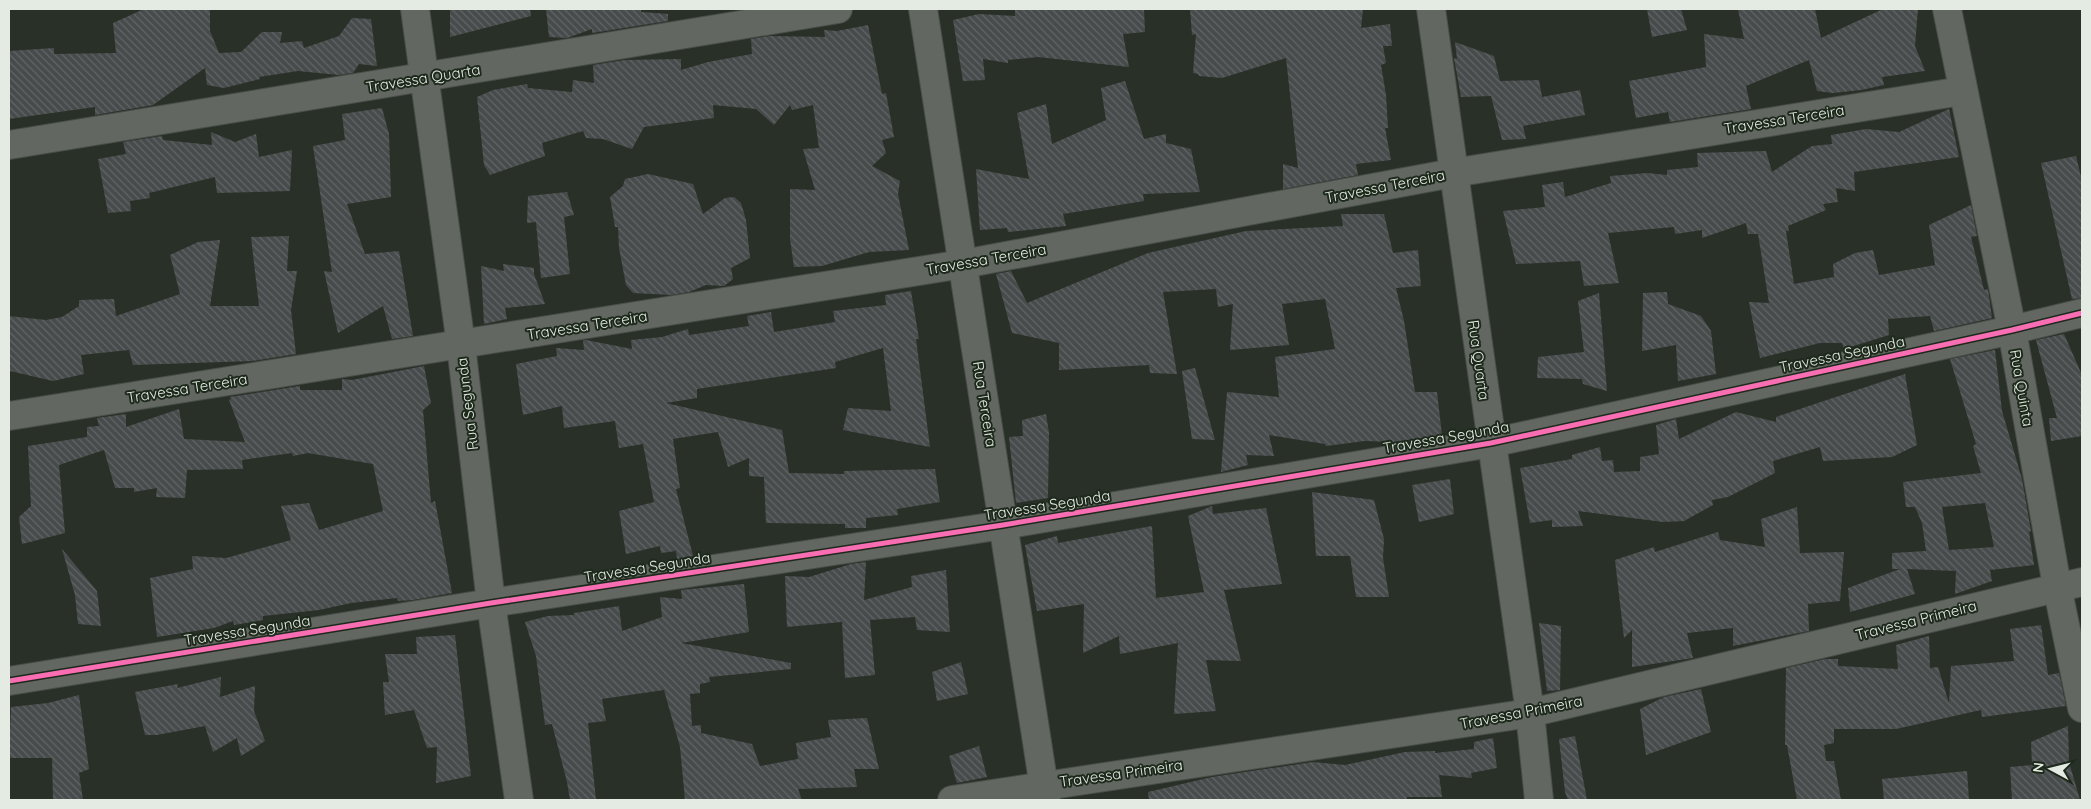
<svg xmlns="http://www.w3.org/2000/svg" width="2091" height="809" font-family="Quicksand,sans-serif">
  <defs>
    <pattern id="building-back-hatch" width="6" height="6" patternUnits="userSpaceOnUse" patternTransform="scale(1.25)"><rect width="6" height="6" fill="#484b4b"/><path d="M-1 5l2 2M0 0l6 6M5-1l2 2" fill="none" stroke="#626565"/></pattern>
  </defs>
  <rect width="100%" height="100%" fill="#293028"/>
  <!-- building -->
  <g fill="url(#building-back-hatch)" fill-rule="evenodd">
    <polygon points="144,9 210,9 210,31 219,53 241,52 262,32 282,32 280,43 302,41 304,48 339,36 352,18 371,19 377,66 359,64 353,73 339,75 298,71 259,77 260,79 224,88 207,85 205,68 153,105 95,115 95,107 9,119 9,51 54,48 54,54 116,53 113,23"/>
    <polygon points="450,9 530,9 531,16 450,37"/>
    <polygon points="546,9 641,9 641,12 668,14 668,21 592,33 592,29 567,38 549,37"/>
    <polygon points="1144,9 1145,32 1123,34 1129,67 1038,57 1008,60 1008,63 983,59 985,80 963,81 953,20 979,14 1015,16 1015,10"/>
    <polygon points="1190,9 1363,9 1361,28 1390,24 1392,46 1383,46 1386,63 1381,65 1386,95 1388,128 1385,128 1391,160 1356,164 1358,175 1283,189 1283,164 1298,168 1286,58 1222,78 1199,76 1198,74 1193,73 1196,34 1192,35"/>
    <polygon points="1647,9 1681,9 1687,30 1652,37"/>
    <polygon points="1738,9 1815,9 1821,38 1883,9 1918,9 1915,46 1925,71 1882,77 1884,85 1861,90 1833,93 1817,91 1809,60 1746,86 1751,109 1670,122 1668,112 1636,118 1629,81 1706,67 1704,34 1744,39"/>
    <polygon points="868,25 882,94 886,93 894,137 882,140 886,153 872,166 900,181 898,194 909,250 869,252 822,266 794,267 790,239 790,189 815,190 803,149 819,148 813,105 792,110 790,105 774,125 756,109 713,105 714,118 644,127 632,149 603,139 586,138 583,131 542,143 545,156 490,175 484,165 477,97 493,90 527,84 528,88 572,92 573,80 594,83 593,65 625,60 681,59 681,70 708,62 752,54 751,39 769,36 825,37 824,30 837,31"/>
    <polygon points="1455,42 1494,56 1500,81 1539,80 1542,97 1580,90 1585,115 1523,126 1526,139 1502,140 1491,96 1461,97 1454,58 1457,59"/>
    <polygon points="1125,81 1144,139 1166,134 1166,143 1191,149 1200,192 1143,194 1144,201 1063,214 1066,226 1008,232 1007,228 980,230 976,169 1029,179 1017,113 1046,104 1052,144 1106,120 1101,88"/>
    <polygon points="382,108 389,134 391,197 347,204 365,254 399,251 413,336 392,339 383,306 338,333 324,271 332,272 313,146 345,140 342,114"/>
    <polygon points="1949,109 1959,157 1854,172 1855,191 1836,188 1838,202 1823,204 1826,210 1788,226 1789,231 1786,231 1794,284 1834,277 1833,264 1855,253 1873,250 1879,275 1935,265 1929,225 1971,205 1977,236 1971,237 1984,290 1988,289 1992,318 1934,331 1930,316 1888,319 1889,335 1844,349 1842,343 1820,343 1760,358 1749,302 1769,303 1758,234 1748,234 1746,223 1702,238 1702,230 1675,234 1674,227 1608,233 1619,283 1584,286 1580,261 1516,264 1503,211 1545,207 1542,185 1563,182 1565,197 1611,183 1610,176 1647,173 1667,175 1667,170 1698,167 1697,153 1766,151 1772,172 1812,146 1832,144 1831,135 1866,129 1899,132"/>
    <polygon points="211,132 235,142 256,134 259,157 292,150 290,191 217,193 215,177 149,193 150,198 130,201 131,211 108,213 98,159 126,154 123,142 162,136 163,140 212,145"/>
    <polygon points="2076,156 2082,181 2082,298 2072,299 2041,163"/>
    <polygon points="648,174 693,184 703,214 725,198 734,197 741,203 746,220 750,258 731,268 733,279 724,286 706,285 689,292 672,295 633,293 626,285 619,248 618,227 615,227 610,197 623,186 625,179"/>
    <polygon points="567,192 574,215 564,217 570,274 541,278 536,222 527,223 528,196"/>
    <polygon points="1341,214 1384,214 1393,253 1418,250 1421,286 1396,288 1404,321 1415,392 1437,392 1442,435 1394,442 1365,441 1326,446 1325,444 1269,435 1274,456 1246,455 1248,465 1221,472 1227,392 1279,397 1275,357 1335,349 1325,299 1282,304 1289,345 1230,350 1233,304 1218,307 1216,289 1163,292 1177,374 1150,373 1149,365 1059,370 1059,343 1012,333 996,274 1011,271 1027,303 1148,253 1246,231 1343,226"/>
    <polygon points="289,236 287,271 297,271 291,310 296,354 252,361 133,365 129,350 81,355 84,374 53,381 10,371 9,316 46,320 62,317 79,306 79,300 114,299 116,316 180,294 170,255 198,242 220,240 210,306 259,306 251,237"/>
    <polygon points="503,264 534,268 534,274 545,304 505,308 507,319 484,324 481,266 504,271"/>
    <polygon points="911,291 919,339 916,339 930,447 843,430 848,408 891,411 883,348 835,362 836,368 697,389 697,398 666,403 782,430 789,473 844,474 844,471 935,469 940,502 897,509 898,515 866,518 866,528 845,528 845,524 766,523 764,477 749,476 749,458 728,467 718,432 673,439 680,488 676,489 693,556 677,559 676,551 661,553 660,546 626,554 619,511 654,502 643,444 619,448 615,421 564,428 562,406 523,415 516,364 557,356 556,348 584,350 583,340 586,340 632,349 631,340 662,337 688,329 689,335 749,326 747,316 771,312 774,332 835,322 833,311 886,305 885,295"/>
    <polygon points="1667,292 1668,304 1701,316 1711,331 1716,374 1678,381 1676,345 1642,351 1643,293"/>
    <polygon points="1599,293 1607,391 1583,384 1582,379 1537,378 1538,357 1584,352 1578,301"/>
    <polygon points="2064,334 2082,375 2082,436 2051,441 2049,418 2057,418 2036,340"/>
    <path d="M1995 350 2002 411 2022 479 2031 531 2029 532 2034 565 1990 570 1992 581 1955 594 1956 571 1907 569 1915 594 1850 612 1848 588 1900 569H1892V553L1926 551 1922 523 1915 507H1906L1903 482 1981 473 1973 446 1976 444 1950 359ZM1985 503 1994 547 1949 550 1942 507Z"/>
    <polygon points="424,366 431,403 423,410 431,503 435,501 452,593 413,600 398,601 397,598 351,603 319,610 263,616 263,620 234,625 233,621 214,628 157,637 150,578 193,569 192,556 226,558 291,540 281,506 309,503 319,530 383,511 373,464 308,453 293,456 292,453 242,460 243,469 187,470 185,498 156,497 157,488 134,492 134,488 115,488 104,450 59,465 65,533 22,544 19,517 31,506 28,446 87,437 87,427 99,426 97,418 126,414 126,427 179,409 184,439 245,442 229,400 231,399 230,397 300,386 300,390 342,390 342,379 352,380"/>
    <polygon points="1195,368 1215,440 1192,439 1182,371"/>
    <polygon points="1905,374 1917,445 1892,457 1823,461 1820,447 1773,461 1775,473 1728,497 1712,500 1713,505 1684,521 1663,522 1578,511 1583,526 1552,527 1552,520 1530,523 1520,468 1572,459 1572,455 1600,447 1602,461 1613,460 1614,472 1640,471 1640,457 1659,454 1656,425 1676,419 1679,439 1736,412 1776,422 1776,417"/>
    <polygon points="1046,414 1049,433 1048,498 1016,503 1009,437 1023,436 1022,420"/>
    <polygon points="1450,479 1454,514 1419,522 1412,485"/>
    <polygon points="1312,492 1374,500 1384,539 1383,558 1389,597 1356,597 1350,556 1316,556"/>
    <polygon points="1212,506 1213,514 1266,508 1282,584 1224,590 1241,661 1206,660 1216,711 1174,714 1178,643 1120,654 1119,636 1083,653 1084,604 1037,611 1025,545 1057,536 1058,543 1152,526 1156,598 1204,592 1188,516"/>
    <polygon points="1797,507 1800,553 1844,552 1840,601 1808,604 1809,631 1733,646 1733,628 1687,633 1693,658 1632,667 1632,630 1624,638 1615,560 1654,547 1655,552 1718,532 1720,540 1765,547 1761,519"/>
    <polygon points="62,549 97,591 101,626 78,624 75,595"/>
    <polygon points="866,562 864,600 912,587 911,576 946,570 950,632 917,630 915,617 870,620 875,675 845,678 842,622 787,627 785,576 809,577 851,564"/>
    <polygon points="744,584 749,632 681,643 791,663 791,669 709,677 710,682 700,684 700,693 690,694 692,726 701,725 701,733 752,744 760,766 798,759 796,743 831,737 828,720 867,718 879,769 854,769 857,787 798,789 802,800 685,800 680,747 664,690 602,699 606,721 588,723 596,800 570,800 567,782 552,724 545,725 536,656 525,622 548,616 574,615 574,613 619,606 622,631 662,617 660,597 682,599 681,590"/>
    <polygon points="1539,623 1561,626 1560,690 1547,691"/>
    <polygon points="2041,625 2048,675 2059,673 2066,706 1982,717 1981,710 1896,729 1834,729 1834,743 1824,745 1826,761 1834,761 1841,800 1797,800 1787,745 1785,745 1786,668 1825,659 1838,659 1838,666 1898,669 1896,645 1929,636 1930,668 1938,667 1949,703 1951,666 2014,661 2010,629"/>
    <polygon points="455,635 471,776 436,783 437,747 427,748 414,710 385,715 383,682 389,682 385,654 417,654 416,637"/>
    <polygon points="961,662 968,694 937,701 932,672"/>
    <polygon points="221,677 220,697 255,686 254,711 265,741 241,756 237,738 213,752 205,726 157,735 145,735 135,692 178,684 177,688"/>
    <polygon points="1701,689 1711,732 1646,755 1640,709 1664,697"/>
    <polygon points="79,695 89,769 79,773 83,800 53,800 52,758 9,758 11,707 48,703"/>
    <polygon points="2068,726 2069,762 2080,800 2012,800 2010,767 2032,765 2031,742"/>
    <polygon points="1575,736 1587,800 1568,800 1565,792 1559,739"/>
    <polygon points="1493,738 1497,768 1471,773 1472,778 1439,775 1442,797 1407,797 1407,800 1149,800 1148,792 1212,777 1313,762 1345,765 1405,752 1435,751 1435,753 1474,749 1474,742"/>
    <polygon points="979,746 987,777 957,783 949,756"/>
    <polygon points="1967,771 1969,800 1884,800 1882,779"/>
  </g>
  <g fill="none" stroke-linecap="round" stroke-linejoin="round">
    <!-- street casing -->
    <g stroke="#484e48" stroke-width="30">
      <g id="street">
        <polyline points="415,9 461,345 491,603 519,800"/>
        <polyline points="923,9 1046,800"/>
        <polyline points="1431,9 1530,713 1539,800"/>
        <polyline points="1947,9 2012,330 2057,586 2082,708"/>
        <polyline points="9,145 838,9"/>
        <polyline points="9,416 963,264 1453,173 1962,91"/>
        <polyline points="9,681 491,603 1003,525 1491,443 2012,330 2082,313"/>
        <polyline points="952,800 1530,713 2082,582"/>
      </g>
    </g>
    <!-- street -->
    <use href="#street" stroke="#626761" stroke-width="28"/>
    <!-- cycleway casing -->
    <g stroke="#1d291b" stroke-width="8">
      <polyline id="cycleway" points="9,681 491,603 1003,525 1491,443 2012,330 2082,313"/>
    </g>
    <!-- cycleway -->
    <use href="#cycleway" stroke="#f96db3" stroke-width="5"/>
  </g>
  <g text-anchor="middle" dominant-baseline="central" stroke-width="4" stroke-linejoin="round" paint-order="stroke">
    <!-- street labels -->
    <g font-size="15" fill="#e3ebe2" stroke="#1d291b">
      <text transform="translate(423 78) rotate(-9)">Travessa Quarta</text>
      <text transform="translate(1784 119) rotate(-9)">Travessa Terceira</text>
      <text transform="translate(1385 186) rotate(-11)">Travessa Terceira</text>
      <text transform="translate(986 259) rotate(-10)">Travessa Terceira</text>
      <text transform="translate(587 325) rotate(-9)">Travessa Terceira</text>
      <text transform="translate(1842 354) rotate(-12)">Travessa Segunda</text>
      <text transform="translate(1479 360) rotate(82)">Rua Quarta</text>
      <text transform="translate(187 388) rotate(-9)">Travessa Terceira</text>
      <text transform="translate(2022 388) rotate(80)">Rua Quinta</text>
      <text transform="translate(467 404) rotate(-97)">Rua Segunda</text>
      <text transform="translate(985 404) rotate(81)">Rua Terceira</text>
      <text transform="translate(1446 437) rotate(-10)">Travessa Segunda</text>
      <text transform="translate(1047 505) rotate(-9)">Travessa Segunda</text>
      <text transform="translate(647 567) rotate(-9)">Travessa Segunda</text>
      <text transform="translate(1916 620) rotate(-14)">Travessa Primeira</text>
      <text transform="translate(247 630) rotate(-9)">Travessa Segunda</text>
      <text transform="translate(1521 712) rotate(-11)">Travessa Primeira</text>
      <text transform="translate(1121 773) rotate(-8)">Travessa Primeira</text>
    </g>
  </g>
  <!-- border -->
  <rect width="2091" height="809" fill="none" stroke="#e3ebe2" stroke-width="20"/>
  <!-- north arrow -->
  <g transform="translate(2051 769) rotate(277)" stroke="#1d291b" stroke-width="4" paint-order="stroke">
  <path d="M0-4L9 19L0 12L-9 19Z" fill="#e3ebe2"/>
  <text y="-8" font-size="14" font-weight="bold" text-anchor="middle" fill="#e3ebe2">N</text>
  </g>
</svg>
